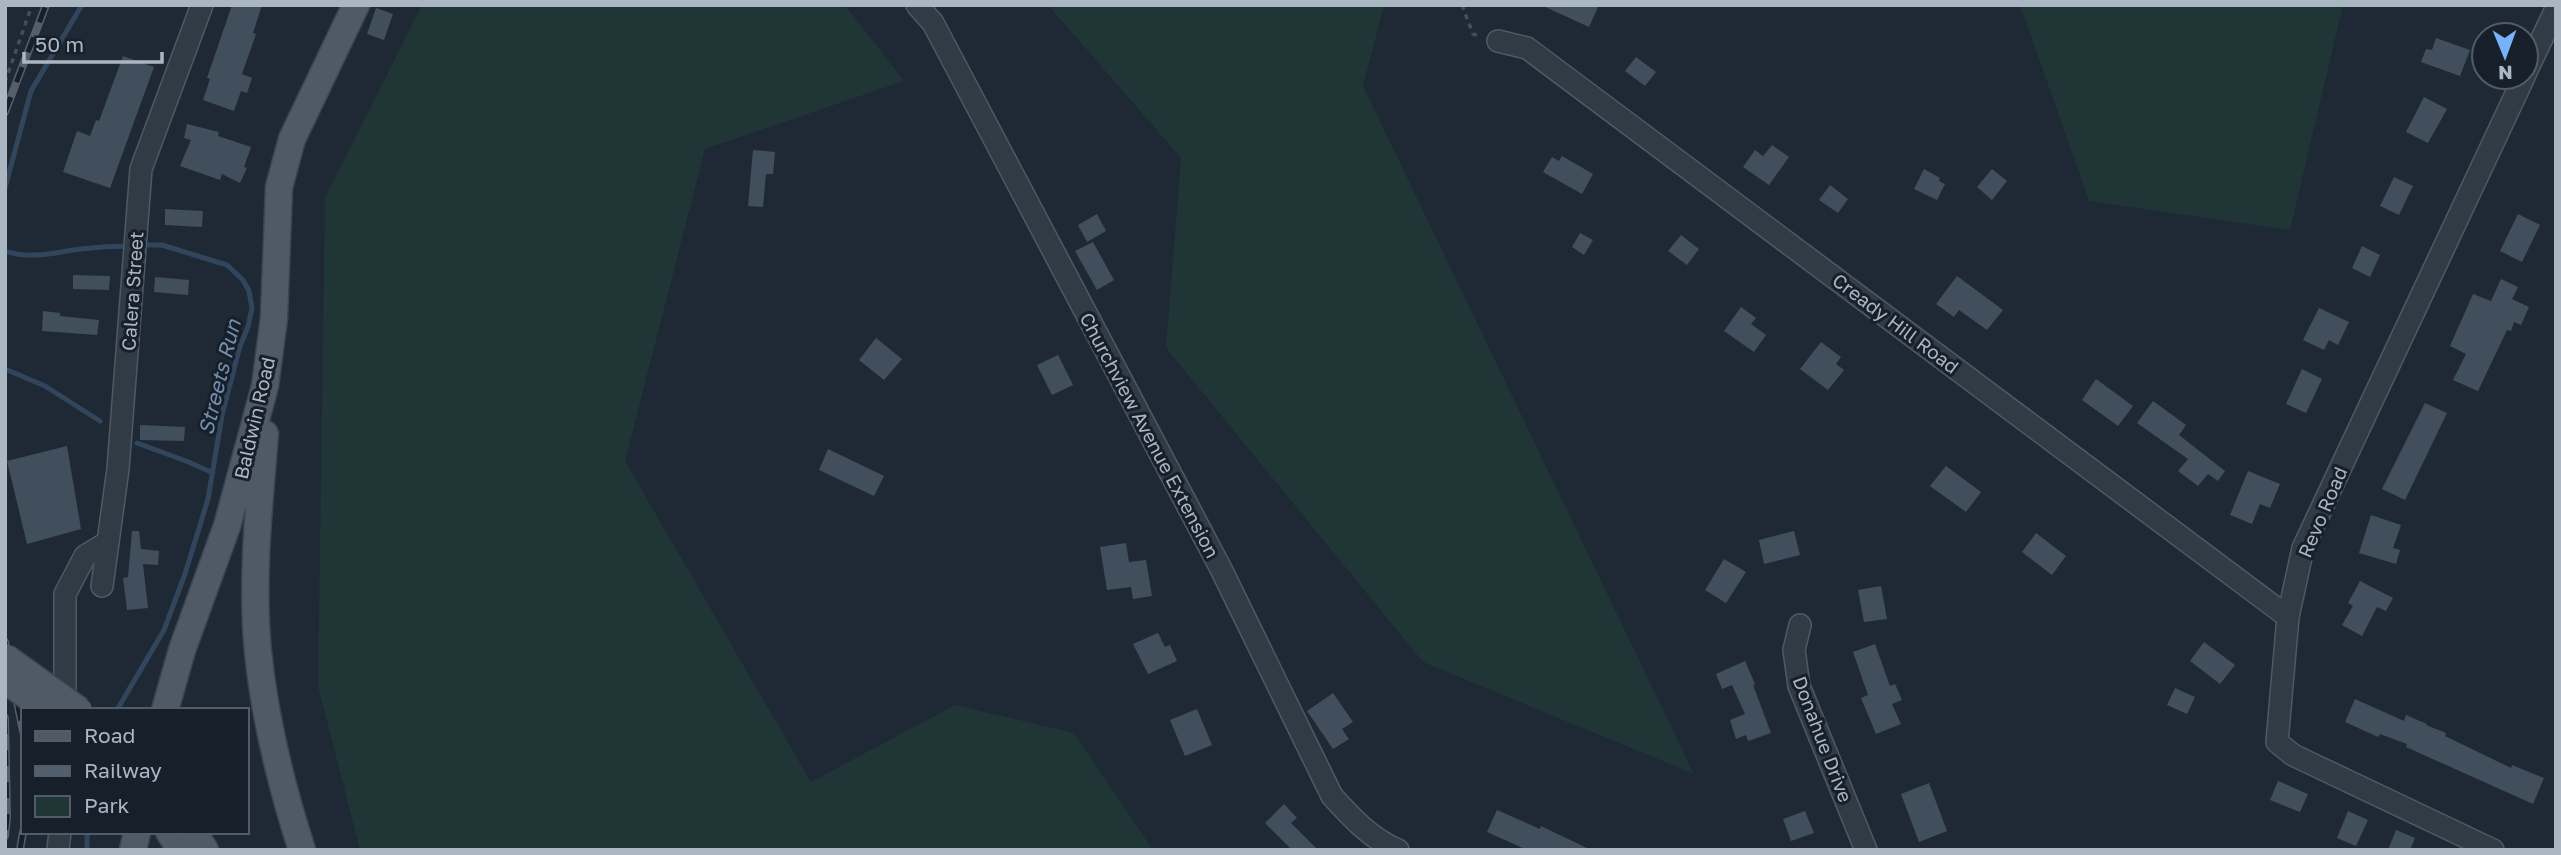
<svg xmlns="http://www.w3.org/2000/svg" width="2561" height="855" font-family="'Golos Text',sans-serif">
  <rect width="100%" height="100%" fill="#1e2935"/>
  <!-- green -->
  <g fill="#203536">
    <polygon points="422,5 845,5 904,81 705,149 625,461 811,782 955,705 1074,733 1153,850 360,850 318,686 325,198"/>
    <polygon points="1048,5 1384,5 1363,86 1694,774 1423,662 1166,348 1181,158"/>
    <polygon points="2020,5 2343,5 2290,230 2089,201"/>
  </g>
  <g fill="none" stroke-linecap="round" stroke-linejoin="round">
    <!-- stream -->
    <g stroke="#31465d" stroke-width="5">
      <polyline points="5,188 31,91 82,5"/>
      <path d="M5 251C31 260 55 252 81 249 97 247 114 246 130 246"/>
      <polyline points="5,369 45,386 100,421"/>
      <polyline points="137,443 186,461 213,473"/>
      <polyline points="117,710 164,630 185,574 208,499 222,415 240,346 248,327 252,308 249,291 243,280 227,265 162,245 140,245"/>
      <polyline points="87,832 87,850"/>
    </g>
  </g>
  <!-- building -->
  <g fill="#414f5d">
    <polygon points="232,5 262,5 253,33 256,34 242,74 252,78 247,93 241,91 234,111 203,100 210,79 207,78"/>
    <polygon points="1541,5 1599,5 1589,27"/>
    <polygon points="376,8 393,14 384,40 367,34"/>
    <polygon points="2436,38 2470,50 2460,76 2421,62 2426,49 2432,50"/>
    <polygon points="123,56 154,67 110,188 63,172 77,131 90,136 96,120 99,121"/>
    <polygon points="1636,57 1656,72 1645,86 1625,71"/>
    <polygon points="2424,97 2447,109 2428,143 2406,132"/>
    <polygon points="187,124 219,132 218,136 251,147 244,167 247,168 240,183 222,174 220,180 180,166 191,140 184,138"/>
    <polygon points="1772,145 1789,157 1769,185 1743,167 1755,150 1763,156"/>
    <polygon points="753,150 775,152 773,174 766,174 763,207 748,206"/>
    <polygon points="1562,156 1593,174 1582,194 1543,172 1552,157 1559,161"/>
    <polygon points="1924,169 1940,178 1939,181 1945,184 1937,200 1914,189"/>
    <polygon points="1992,169 2007,181 1992,200 1977,187"/>
    <polygon points="2394,177 2413,186 2399,215 2380,206"/>
    <polygon points="1830,185 1848,199 1838,213 1819,200"/>
    <polygon points="165,209 203,211 202,227 165,225"/>
    <polygon points="1097,214 1106,231 1087,242 1078,225"/>
    <polygon points="2518,214 2540,225 2522,262 2500,251"/>
    <polygon points="1580,233 1593,240 1584,255 1572,247"/>
    <polygon points="1681,235 1699,249 1687,265 1668,251"/>
    <polygon points="1093,242 1114,280 1097,290 1075,251"/>
    <polygon points="2362,246 2380,255 2370,277 2352,268"/>
    <polygon points="73,275 110,276 109,290 73,289"/>
    <polygon points="1957,276 2003,310 1987,330 1959,310 1954,317 1936,304"/>
    <polygon points="155,277 189,280 188,295 154,292"/>
    <polygon points="2501,279 2518,287 2512,299 2529,307 2521,325 2514,322 2511,331 2507,330 2478,391 2453,380 2466,354 2450,346 2473,294 2491,301"/>
    <polygon points="1741,307 1756,318 1751,324 1766,335 1754,352 1724,331"/>
    <polygon points="2319,308 2349,322 2338,345 2329,340 2324,350 2303,340"/>
    <polygon points="43,311 60,313 60,316 99,320 97,335 42,331"/>
    <polygon points="876,338 902,359 884,380 859,360"/>
    <polygon points="1821,342 1841,357 1836,364 1844,370 1828,390 1800,369"/>
    <polygon points="1058,355 1073,385 1052,395 1037,365"/>
    <polygon points="2302,369 2322,379 2306,413 2286,404"/>
    <polygon points="2096,379 2133,406 2118,426 2082,400"/>
    <polygon points="2153,401 2186,425 2179,435 2225,471 2218,481 2208,474 2198,486 2178,471 2188,459 2137,423"/>
    <polygon points="2425,403 2447,413 2405,500 2382,489"/>
    <polygon points="140,425 185,427 184,441 140,440"/>
    <polygon points="67,446 81,529 27,544 7,461"/>
    <polygon points="828,449 884,476 874,496 819,470"/>
    <polygon points="1946,466 1981,492 1966,512 1930,486"/>
    <polygon points="2248,471 2280,484 2270,508 2260,504 2252,524 2230,515"/>
    <polygon points="2371,515 2401,525 2393,548 2400,550 2396,564 2359,553"/>
    <polygon points="132,531 139,531 141,549 159,551 158,565 143,564 148,608 127,610 123,578 128,577"/>
    <polygon points="1794,531 1800,555 1764,564 1759,540"/>
    <polygon points="2036,533 2066,556 2052,575 2022,552"/>
    <polygon points="1126,543 1129,562 1146,560 1152,596 1133,599 1131,587 1107,590 1100,547"/>
    <polygon points="1724,559 1746,572 1726,603 1705,590"/>
    <polygon points="2360,581 2393,598 2386,611 2377,607 2362,636 2342,625 2353,606 2348,603"/>
    <polygon points="1881,586 1887,619 1864,622 1858,590"/>
    <polygon points="1158,633 1165,647 1170,645 1177,661 1148,674 1133,644"/>
    <polygon points="2204,642 2235,665 2220,684 2190,661"/>
    <polygon points="1875,644 1890,686 1895,684 1902,700 1892,704 1901,724 1876,734 1861,698 1868,695 1853,652"/>
    <polygon points="1745,661 1755,684 1753,685 1771,733 1748,741 1746,735 1736,739 1730,720 1745,714 1732,685 1722,689 1716,674"/>
    <polygon points="2175,688 2195,697 2187,714 2167,705"/>
    <polygon points="1333,693 1353,722 1342,729 1349,739 1333,749 1307,711"/>
    <polygon points="2355,699 2404,721 2406,715 2427,724 2426,725 2446,733 2445,736 2511,768 2512,765 2544,778 2533,804 2406,747 2407,744 2380,734 2378,737 2345,722"/>
    <polygon points="1197,709 1212,745 1185,756 1170,720"/>
    <polygon points="2278,781 2308,794 2300,812 2270,800"/>
    <polygon points="1929,783 1947,831 1919,842 1901,794"/>
    <polygon points="1284,804 1297,818 1291,823 1318,850 1292,850 1265,823"/>
    <polygon points="1497,810 1540,829 1541,826 1591,850 1527,850 1487,832"/>
    <polygon points="1805,811 1814,833 1791,841 1783,819"/>
    <polygon points="2348,811 2368,820 2356,846 2337,838"/>
    <polygon points="2396,830 2415,838 2410,850 2388,850"/>
  </g>
  <g fill="none" stroke-linecap="round" stroke-linejoin="round">
    <!-- minor casing -->
    <g stroke="#4f5964" stroke-width="24">
      <g id="minor">
        <path d="M917 5 933 23 1221 569 1332 796C1351 817 1371 839 1398 850"/>
        <polyline points="1498,41 1527,48 2288,617"/>
        <polyline points="2526,72 2556,9"/>
        <polyline points="102,586 118,469 141,169 202,5"/>
        <polyline points="1800,625 1794,650 1799,686 1866,850"/>
        <polyline points="65,710 65,594 85,556 108,542"/>
        <polyline points="58,850 60,832"/>
        <polyline points="2493,850 2293,755 2277,742 2288,617 2303,548 2524,77"/>
      </g>
    </g>
    <!-- major casing -->
    <g stroke="#3b444f" stroke-width="29">
      <g id="major">
        <path d="M265 434C259 505 251 580 258 652 265 720 281 785 302 850"/>
        <polyline points="165,710 182,650 227,526 265,386 274,318 279,187 292,139 356,5"/>
        <polyline points="169,832 181,850"/>
        <polyline points="193,832 205,850"/>
        <polyline points="133,850 137,832"/>
      </g>
    </g>
    <!-- path -->
    <g stroke="#3d5254" stroke-width="3.5" stroke-dasharray="5 5" stroke-linecap="butt">
      <polyline points="1462,5 1473,34 1479,36"/>
      <polyline points="5,82 32,5"/>
    </g>
    <!-- minor -->
    <use href="#minor" stroke="#313b46" stroke-width="21"/>
    <!-- major -->
    <use href="#major" stroke="#4f5a66" stroke-width="26"/>
    <!-- rail casing -->
    <g stroke="#535f6d" stroke-width="8">
      <g id="rail">
        <polyline points="5,112 46,5"/>
        <polyline points="5,642 23,731"/>
        <polyline points="5,718 7,818 5,836"/>
        <polyline points="20,850 23,832"/>
      </g>
    </g>
    <!-- rail -->
    <use href="#rail" stroke="#17202a" stroke-width="5" stroke-dasharray="16" stroke-linecap="butt"/>
    <!-- major-bridge casing -->
    <g stroke="#3b444f" stroke-width="29" stroke-linecap="butt">
      <g id="major-bridge">
        <polyline points="5,657 79,710"/>
        <polyline points="5,680 47,710"/>
      </g>
    </g>
    <!-- major-bridge -->
    <use href="#major-bridge" stroke="#4f5a66" stroke-width="26"/>
  </g>
  <g text-anchor="middle" dominant-baseline="central" stroke-width="6" stroke-linejoin="round" paint-order="stroke">
    <!-- street labels -->
    <g font-size="19" fill="#abb6c3" stroke="#17202a">
      <text transform="translate(132 291) rotate(-86)">Calera Street</text>
      <text transform="translate(1896 323) rotate(37)">Cready Hill Road</text>
      <text transform="translate(254 418) rotate(-77)">Baldwin Road</text>
      <text transform="translate(1150 435) rotate(62)">Churchview Avenue Extension</text>
      <text transform="translate(2322 512) rotate(-67)">Revo Road</text>
      <text transform="translate(1823 739) rotate(69)">Donahue Drive</text>
    </g>
    <!-- water labels -->
    <g font-size="21" font-style="italic" fill="#738ead" stroke="#17202a">
      <text transform="translate(219 377) rotate(-76)">Streets Run</text>
    </g>
  </g>
  <!-- border -->
  <rect width="2561" height="855" fill="none" stroke="#abb6c3" stroke-width="14"/>
  <!-- legend -->
  <rect x="21" y="708" width="228" height="126" fill="#17202a" stroke="#525c67" stroke-width="2"/>
  <rect x="35" y="731" width="35" height="10" fill="#4f5a66" stroke="#525c67" stroke-width="2"/>
  <text x="84" y="743" font-size="21" fill="#abb6c3">Road</text>
  <rect x="35" y="766" width="35" height="10" fill="#535f6d" stroke="#525c67" stroke-width="2"/>
  <text x="84" y="778" font-size="21" fill="#abb6c3">Railway</text>
  <rect x="35" y="796" width="35" height="21" fill="#203536" stroke="#525c67" stroke-width="2"/>
  <text x="84" y="813" font-size="21" fill="#abb6c3">Park</text>
  <!-- north arrow -->
  <g transform="translate(2505 56) rotate(179)"><circle r="33" fill="#17202a" stroke="#525c67" stroke-width="2"/>
  <path d="M0-5L12 26L0 18L-12 26Z" fill="#7ab2f9"/>
  <text y="-10" font-size="19" font-weight="bold" text-anchor="middle" fill="#abb6c3">N</text>
  </g>
  <!-- scale -->
  <path d="M24 52v10h138v-10" fill="none" stroke="#abb6c3" stroke-width="3.5"/>
  <text x="35" y="52" font-size="21" fill="#abb6c3" stroke="#17202a" stroke-width="5" paint-order="stroke">50 m</text>
</svg>
